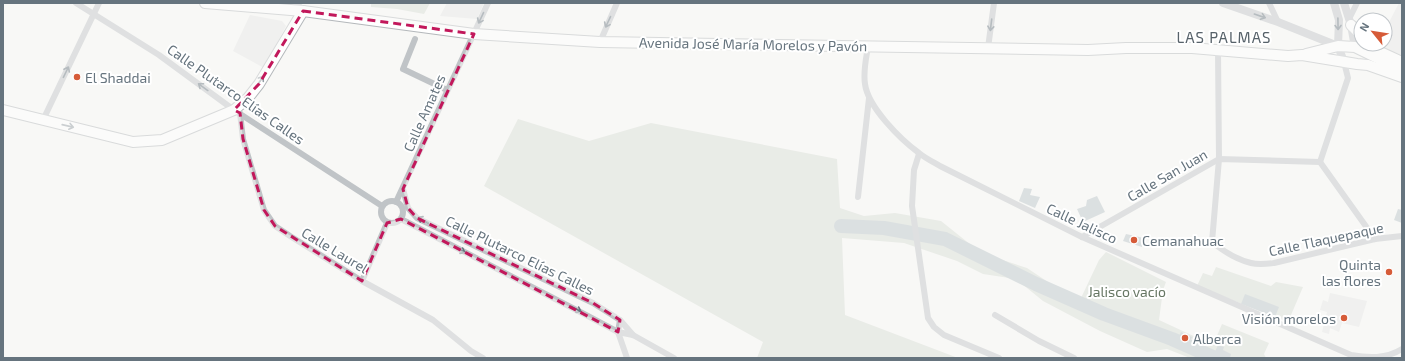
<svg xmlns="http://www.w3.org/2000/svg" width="1405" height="361" font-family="'Exo 2',sans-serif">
  <rect width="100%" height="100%" fill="#f8f8f6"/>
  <!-- built -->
  <g fill="#e6e7e6">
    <polygon points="447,3 484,3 477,19 440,16"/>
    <polygon points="1399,3 1402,3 1402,55 1377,46 1378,44 1385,44 1385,30"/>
    <polygon points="250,15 282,21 286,26 264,68 233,51"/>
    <polygon points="1330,293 1367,301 1359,327 1342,323 1339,332 1330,328 1329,334 1322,332 1327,312 1320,310 1323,300 1328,302"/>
  </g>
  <!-- green -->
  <g fill="#d8ddd5">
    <polygon points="371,3 430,3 424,14 397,9 371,7"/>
    <polygon points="518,119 589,141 651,123 837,159 840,208 864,216 895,213 941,221 981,253 1027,268 1075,300 1081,298 1099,260 1106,252 1166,282 1163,290 1159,320 1213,345 1222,324 1269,343 1264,354 1266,358 1190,358 1167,349 1147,352 1100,331 1043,301 1016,279 983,274 957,261 904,243 842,238 845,315 958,358 757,358 763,342 484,186"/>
    <polygon points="1216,267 1271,286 1276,282 1303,287 1288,322 1197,286 1203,273 1212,276"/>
  </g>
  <!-- water -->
  <g fill="#b9c4c8">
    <polygon points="1024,188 1032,189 1030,195 1040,197 1035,208 1019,201"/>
    <polygon points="1097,196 1105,212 1083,222 1077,209 1086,206 1087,200"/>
    <polygon points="1398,209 1402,210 1402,223 1394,220"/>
    <polygon points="1126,234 1144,238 1142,247 1123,241"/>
    <polygon points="1245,294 1279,307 1275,317 1241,304"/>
    <polygon points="1181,332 1192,337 1189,343 1178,338"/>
    <polygon points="1218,345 1224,347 1223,350 1231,354 1230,358 1217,358 1213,356"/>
  </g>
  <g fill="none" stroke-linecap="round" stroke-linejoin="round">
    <!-- river -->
    <polyline stroke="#b9c4c8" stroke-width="14" points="841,226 884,228 945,239 1036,284 1104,314 1172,339 1215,358"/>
    <!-- primary casing -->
    <g stroke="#b4b8bb" stroke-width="12">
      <g id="primary">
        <polyline points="205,3 303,11 474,34 600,42 1088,50 1126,48 1192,48 1288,56 1302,55 1357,64 1368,65 1402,77"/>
        <polyline points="1351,25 1361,35"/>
        <polyline points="1371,44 1378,51 1402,62"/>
        <polyline points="1306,54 1338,46 1355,47 1402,70"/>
        <polyline points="3,110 133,142 162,140 234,110 248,98 259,84 303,11"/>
      </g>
    </g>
    <!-- minor -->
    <g stroke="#c0c4c7" stroke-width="6">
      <polyline points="76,3 159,55 234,110 382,206"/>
      <polyline points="297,3 303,11"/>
      <polyline points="1269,3 1278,22"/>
      <polyline points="1349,19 1357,3"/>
      <polyline points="415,39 403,69 447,90"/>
      <polyline points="600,42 617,3"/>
      <path d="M868 47C866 59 863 71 865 84 868 107 900 139 919 153 925 158 933 162 940 166L1082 237 1351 355C1368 358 1386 359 1402 349"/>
      <polyline points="988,48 994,3"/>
      <path d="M1218 51 1219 159 1212 242C1222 250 1238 260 1251 263 1259 265 1266 264 1274 263L1375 239 1402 236"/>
      <polyline points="240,113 243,139 264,210 275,226 290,236 362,281 433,320 471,351 483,358"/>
      <polyline points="43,120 99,3"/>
      <polyline points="919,154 914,170 912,206 928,318 934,327 944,335 999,358"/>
      <polyline points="1320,162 1348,78 1344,62"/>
      <polyline points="1320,162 1375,239"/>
      <polyline points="403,189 408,208 417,218 593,303 620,320 633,335"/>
      <polyline points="858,197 869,98"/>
      <circle cx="392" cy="212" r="11"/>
      <polyline points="396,202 488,3"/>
      <polyline points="401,219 586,315 618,332 633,335 674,358"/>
      <polyline points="1082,237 1219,159 1320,162"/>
      <polyline points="362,281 387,223"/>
      <polyline points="995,315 1039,341 1074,358"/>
      <polyline points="620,320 618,332 627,358"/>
    </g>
    <!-- tertiary -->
    <g stroke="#c0c4c7" stroke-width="8">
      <polyline points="1223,3 1278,22 1338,46"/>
      <polyline points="1334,3 1339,20 1338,46 1344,62"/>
      <polyline points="1344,3 1351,25 1355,47"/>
    </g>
    <!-- primary -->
    <use href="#primary" stroke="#fff" stroke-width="10"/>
  </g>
  <!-- one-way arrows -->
  <defs><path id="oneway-shaft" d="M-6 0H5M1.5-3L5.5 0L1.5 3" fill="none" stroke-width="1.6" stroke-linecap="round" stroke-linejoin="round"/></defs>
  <g stroke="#66747e">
    <use href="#oneway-shaft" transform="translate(1260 16) rotate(19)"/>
    <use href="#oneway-shaft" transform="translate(481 18) rotate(115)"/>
    <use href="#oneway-shaft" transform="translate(608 22) rotate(115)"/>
    <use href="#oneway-shaft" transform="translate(1338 24) rotate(89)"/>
    <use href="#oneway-shaft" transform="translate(991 25) rotate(97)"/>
    <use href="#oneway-shaft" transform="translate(66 72) rotate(-64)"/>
    <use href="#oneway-shaft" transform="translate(203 87) rotate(-144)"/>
    <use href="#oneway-shaft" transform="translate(423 220) rotate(-152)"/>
    <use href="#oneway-shaft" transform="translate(460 250) rotate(27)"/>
    <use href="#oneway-shaft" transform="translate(576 309) rotate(27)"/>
  </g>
  <g stroke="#949ea5">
    <use href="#oneway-shaft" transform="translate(260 81) rotate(-56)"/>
    <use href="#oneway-shaft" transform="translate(68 126) rotate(13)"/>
  </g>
  <!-- marked area -->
  <path d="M0 0H1405V361H0ZM303 11 474 34 403 189 408 208 417 218 593 303 620 320 618 332 401 219 387 223 362 281 275 226 264 210 243 139 240 113 234 110 259 84Z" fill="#f8f8f6" fill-opacity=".55" fill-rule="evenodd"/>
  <path fill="none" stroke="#c2185b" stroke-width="3" stroke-dasharray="8 5" stroke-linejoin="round" d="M303 11 474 34 403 189 408 208 417 218 593 303 620 320 618 332 401 219 387 223 362 281 275 226 264 210 243 139 240 113 234 110 259 84Z"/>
  <!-- markers -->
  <g fill="#d65b38" stroke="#fff" stroke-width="1.5">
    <circle cx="77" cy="77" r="4"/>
    <circle cx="1134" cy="240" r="4"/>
    <circle cx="1389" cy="272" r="4"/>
    <circle cx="1344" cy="318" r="4"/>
    <circle cx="1185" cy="338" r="4"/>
  </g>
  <g text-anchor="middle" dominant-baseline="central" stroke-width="4" stroke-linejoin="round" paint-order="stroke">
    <!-- street labels -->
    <g font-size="14" fill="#66747e" stroke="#fff">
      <text transform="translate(753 44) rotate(1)">Avenida José María Morelos y Pavón</text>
      <text transform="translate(236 94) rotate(35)">Calle Plutarco Elías Calles</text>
      <text transform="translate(424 113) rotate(-66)">Calle Amates</text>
      <text transform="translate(1167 175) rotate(-30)">Calle San Juan</text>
      <text transform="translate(1082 223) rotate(25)">Calle Jalisco</text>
      <text transform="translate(1326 239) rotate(-12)">Calle Tlaquepaque</text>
      <text transform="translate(335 250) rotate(31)">Calle Laurel</text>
      <text transform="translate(520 255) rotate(26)">Calle Plutarco Elías Calles</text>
    </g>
    <!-- poi labels -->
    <g font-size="14" fill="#66747e" stroke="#fff" text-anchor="start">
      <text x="85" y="77">El Shaddai</text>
      <text x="1142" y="240">Cemanahuac</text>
      <text x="1381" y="264" text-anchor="end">Quinta<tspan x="1381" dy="16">las flores</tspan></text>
      <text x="1336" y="318" text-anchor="end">Visión morelos</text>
      <text x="1193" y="338">Alberca</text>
    </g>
    <!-- park labels -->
    <g font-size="14" fill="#677764" stroke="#fff">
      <text x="1127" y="291">Jalisco vacío</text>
    </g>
    <!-- neighbourhood labels -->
    <g font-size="15" letter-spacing="1" fill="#57626a" stroke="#fff">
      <text x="1224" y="37">LAS PALMAS</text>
    </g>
  </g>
  <!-- border -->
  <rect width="1405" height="361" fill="none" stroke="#66747e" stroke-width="8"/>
  <!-- north arrow -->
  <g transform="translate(1373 32) rotate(300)"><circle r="19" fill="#ffffff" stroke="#c2c7cb"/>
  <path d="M0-3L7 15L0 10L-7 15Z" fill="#d65b38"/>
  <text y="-6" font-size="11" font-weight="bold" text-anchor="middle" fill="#66747e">N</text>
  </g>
</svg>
